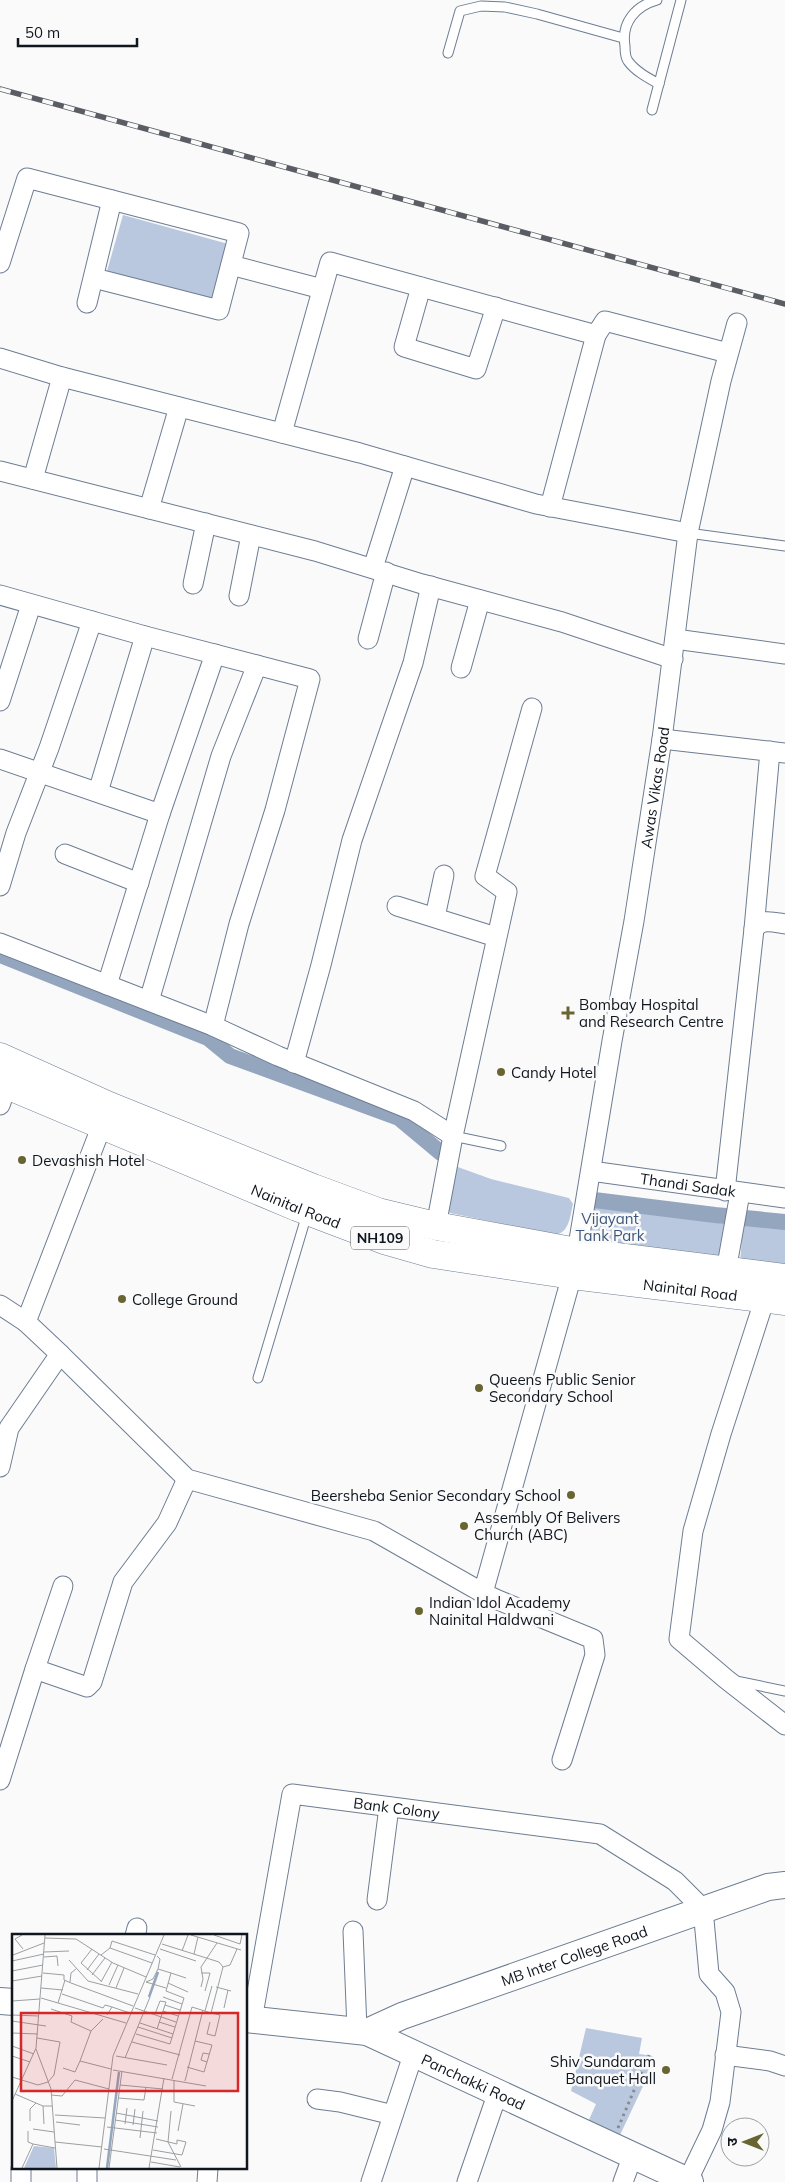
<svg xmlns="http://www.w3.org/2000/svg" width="785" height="2182" font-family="Mulish,'Noto Sans Devanagari',sans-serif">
  <rect width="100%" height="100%" fill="#fafafa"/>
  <!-- green -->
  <g fill="#b9c8de">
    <polygon points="123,215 232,245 216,302 107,271"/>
    <path d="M455 1166 491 1179 569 1198 573 1204C570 1216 570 1231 556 1235L450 1213 447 1207Z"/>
    <polygon points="594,1205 725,1224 720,1259 587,1244"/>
    <polygon points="743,1223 785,1227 785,1269 740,1264"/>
    <polygon points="586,2028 642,2038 639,2054 653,2056 644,2084 620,2135 588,2122 596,2104 571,2091"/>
  </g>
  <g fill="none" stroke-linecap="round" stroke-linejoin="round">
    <!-- canal -->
    <g stroke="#94a5be" stroke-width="16">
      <polyline points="0,955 208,1038 230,1056 399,1118 441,1153"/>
      <polyline points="594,1200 715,1215 785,1222"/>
    </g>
    <!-- lane casing -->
    <g stroke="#6d7d92" stroke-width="11">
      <g id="lane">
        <path d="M657 0C636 6 621 22 625 46 625 50 625 57 628 61 635 71 648 78 659 84"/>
        <polyline points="448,53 460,11 481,6 505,7 537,14 623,38"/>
        <polyline points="652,110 681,0"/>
        <polyline points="688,533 785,546"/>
        <polyline points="453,1136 501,1146"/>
        <polyline points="258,1378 307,1214"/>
        <polyline points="736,1681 785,1691"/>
      </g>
    </g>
    <!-- street casing -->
    <g stroke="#6d7d92" stroke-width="21">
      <g id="street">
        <polyline points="0,263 27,178 239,233 219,310 94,278"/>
        <polyline points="231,265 322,289"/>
        <polyline points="421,287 404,347 476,369 496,307"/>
        <polyline points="87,303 112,200"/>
        <polyline points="596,335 605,321 728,353"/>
        <polyline points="0,358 62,377 360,453 536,504 688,533"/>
        <polyline points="282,433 330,262 596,335 550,507"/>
        <polyline points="0,471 315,551 422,584 562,622 673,659"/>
        <polyline points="33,479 62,377"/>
        <polyline points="149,509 179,407"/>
        <polyline points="373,568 405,466"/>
        <polyline points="193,584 206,523"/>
        <polyline points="0,595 145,636 310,679 275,810 239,924 213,1026"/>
        <polyline points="239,596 251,535"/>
        <polyline points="368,639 386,572"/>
        <polyline points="675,639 785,654"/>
        <polyline points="461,668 480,600"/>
        <polyline points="0,701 31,605"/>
        <polyline points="662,739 785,753"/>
        <polyline points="0,759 160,814"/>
        <polyline points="98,792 145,636"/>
        <polyline points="65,854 139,883"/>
        <polyline points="0,886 16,833 49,748 92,621"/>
        <polyline points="397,906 496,937"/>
        <polyline points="435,917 444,875"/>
        <path d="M754 929C761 918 773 922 785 924"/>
        <polyline points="0,943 213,1026 278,1056 414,1111 453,1136"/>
        <polyline points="107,985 160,814 215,654"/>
        <polyline points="149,1001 221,756 257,665"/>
        <polyline points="294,1063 321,965 352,840 413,663 431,586"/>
        <polyline points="0,1105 7,1085"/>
        <path id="s1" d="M591 1171 785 1198"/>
        <polyline points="725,1191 754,929 770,751"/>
        <polyline points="436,1226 453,1136 507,892 485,876 532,708"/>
        <path id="s2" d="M577 1252 612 1041 634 921 662 739 688 533 721 381 737 323"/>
        <polyline points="726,1271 740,1193"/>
        <polyline points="765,1298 721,1434 693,1531 679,1639 726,1679 785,1725"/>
        <polyline points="0,1305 26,1322"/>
        <polyline points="60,1354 187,1479 374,1531 483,1593 572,1275"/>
        <polyline points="0,1467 9,1428 60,1354 26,1322 102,1125"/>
        <polyline points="483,1593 498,1600 593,1639 595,1655 562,1760"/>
        <polyline points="35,1669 63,1586"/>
        <polyline points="0,1780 35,1669 87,1687 92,1682 123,1582 167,1523 187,1479"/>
        <polyline points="377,1900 389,1807"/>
        <polyline points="353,1931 357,2029"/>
        <polyline points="135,1936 137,1928"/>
        <path id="s3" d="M252 2020 292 1794 600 1834 675 1881 703 1909 709 1974 725 1992 731 2012 720 2102 712 2130 687 2182"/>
        <polyline points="725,2055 770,2061 785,2066"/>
        <polyline points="317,2099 340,2102 393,2115"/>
        <polyline points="21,2168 21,2182"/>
        <polyline points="87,2182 87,2168"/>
        <polyline points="207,2182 208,2168"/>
        <polyline points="371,2182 414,2052"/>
        <polyline points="467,2182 498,2092"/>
        <polyline points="623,2182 633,2155"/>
      </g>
    </g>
    <!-- secondary casing -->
    <g stroke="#6d7d92" stroke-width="28">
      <g id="secondary">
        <polyline points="0,2001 14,2002"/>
        <path id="s4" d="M246 2019 367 2032 690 2182"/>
        <path id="s5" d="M367 2032 402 2016 768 1887 785 1885"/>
      </g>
    </g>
    <!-- highway casing -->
    <g stroke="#6d7d92" stroke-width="29">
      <g id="highway">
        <polyline points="0,1057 109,1106 313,1188 378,1212 436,1226 577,1252 785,1278"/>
        <path id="s6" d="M0 1082 297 1207 384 1240 433 1254 572 1275 785 1301"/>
      </g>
    </g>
    <!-- path -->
    <polyline stroke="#878a8e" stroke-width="3" stroke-dasharray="2.5 4" stroke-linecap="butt" points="618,2128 649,2055"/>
    <!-- lane -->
    <use href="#lane" stroke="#fff" stroke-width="9"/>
    <!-- street -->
    <use href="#street" stroke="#fff" stroke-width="19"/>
    <!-- secondary -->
    <use href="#secondary" stroke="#fff" stroke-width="26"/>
    <!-- highway -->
    <use href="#highway" stroke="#fff" stroke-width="28"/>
    <!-- rail casing -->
    <g stroke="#5a5e64" stroke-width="5.5">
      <polyline id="rail" points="0,89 785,304"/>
    </g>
    <!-- rail -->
    <use href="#rail" stroke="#fafafa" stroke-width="4" stroke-dasharray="11" stroke-linecap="butt"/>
  </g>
  <!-- markers -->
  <g fill="#686532" stroke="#fafafa" stroke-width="2">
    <path d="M565.5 1005.5h5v5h5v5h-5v5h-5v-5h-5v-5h5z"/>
    <circle cx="501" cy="1072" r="5"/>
    <circle cx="22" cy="1160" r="5"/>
    <circle cx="122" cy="1299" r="5"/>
    <circle cx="479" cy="1388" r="5"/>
    <circle cx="571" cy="1495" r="5"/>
    <circle cx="464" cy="1526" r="5"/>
    <circle cx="419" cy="1611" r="5"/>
    <circle cx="666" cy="2070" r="5"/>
  </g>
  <g text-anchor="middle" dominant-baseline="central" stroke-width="5" stroke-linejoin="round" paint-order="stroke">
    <!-- shield labels -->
    <rect fill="#fafafa" stroke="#565a60" stroke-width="1" x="351" y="1226.5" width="58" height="23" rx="4"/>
    <g font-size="14" font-weight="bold" fill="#10161e">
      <text x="380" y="1238">NH109</text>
    </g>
    <!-- street labels -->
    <g font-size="15" fill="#10161e" stroke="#fafafa">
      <text stroke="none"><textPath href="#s2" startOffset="471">Awas Vikas Road</textPath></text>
      <text stroke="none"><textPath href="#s1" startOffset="98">Thandi Sadak</textPath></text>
      <text stroke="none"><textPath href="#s6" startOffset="321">Nainital Road</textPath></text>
      <text stroke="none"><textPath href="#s6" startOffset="726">Nainital Road</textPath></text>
      <text stroke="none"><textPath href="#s3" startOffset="335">Bank Colony</textPath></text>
      <text stroke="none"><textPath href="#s5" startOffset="221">MB Inter College Road</textPath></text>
      <text stroke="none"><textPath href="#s4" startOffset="239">Panchakki Road</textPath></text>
    </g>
    <!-- poi labels -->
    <g font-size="15" fill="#10161e" stroke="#fafafa" text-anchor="start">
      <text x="579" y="1004">Bombay Hospital<tspan x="579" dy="17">and Research Centre</tspan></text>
      <text x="511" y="1072">Candy Hotel</text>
      <text x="32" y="1160">Devashish Hotel</text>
      <text x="132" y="1299">College Ground</text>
      <text x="489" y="1379">Queens Public Senior<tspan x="489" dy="17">Secondary School</tspan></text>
      <text x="561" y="1495" text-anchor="end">Beersheba Senior Secondary School</text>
      <text x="474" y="1517">Assembly Of Belivers<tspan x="474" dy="17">Church (ABC)</tspan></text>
      <text x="429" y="1602">Indian Idol Academy<tspan x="429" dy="17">Nainital Haldwani</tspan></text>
      <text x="656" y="2061" text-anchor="end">Shiv Sundaram<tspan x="656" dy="17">Banquet Hall</tspan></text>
    </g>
    <!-- park labels -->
    <g font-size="15" fill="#3c577d" stroke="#fafafa">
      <text x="610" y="1218">Vijayant<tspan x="610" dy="17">Tank Park</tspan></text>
    </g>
  </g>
  <!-- overview -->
  <g transform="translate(12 1934)">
    <rect width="235" height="235" fill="#fafafa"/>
    <path d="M22 212 42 214 44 234H12Z" fill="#b9c8de"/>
    <path fill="none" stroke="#94a5be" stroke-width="2.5" d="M137 63 146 38M95 234 107 138"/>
    <path fill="none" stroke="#9c9fa2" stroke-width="1" d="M10 1 3 5 11 15M179 1 229 16M202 1 228 10 230 1M33 4 64 5 101 29 134 43M150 10 207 28 211 33M98 14 100 7 143 21M80 15 69 29 89 47M148 15 184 27M170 17 176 1M32 18 57 17M182 20 186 3M1 21 32 9M89 21 98 14 140 29M32 23 45 22 46 32M57 26 76 47 126 60M0 27 32 20M75 36 87 20M0 37 31 31M31 39 52 41V46L59 49 121 72M159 39 174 44M189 39H198L193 57M80 41 93 24M0 47 30 42M58 48 59 39 64 35M89 48 100 28M134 48 154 54M134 48 141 45 146 35M156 49 176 58M97 51 106 31M189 53 191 45 189 33 205 9M204 53 219 57M29 54 51 56M104 54 112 34M50 60 91 74 93 71 100 73 95 81M151 63 170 70M29 64 114 89M0 67 28 65M46 69 53 46M153 71 168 76M100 73 118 79M123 74 164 88M212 74 216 56M39 75 60 82 59 88 79 97M151 77 166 82M193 77 200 52M143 80 148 67 154 68 145 95M0 81 27 82M91 85 79 97 68 127 99 135M0 87 34 92M147 88 163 93M198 88 195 100 203 102 208 81 199 79M128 89 161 100M126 93 160 104M0 99 26 100M124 100 158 110 172 64 154 57 159 39 146 35 148 25 145 22M120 108 168 121M0 112 22 120M24 115 39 155 45 234M0 122 18 128M104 122 155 131M113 124 138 63M195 128 189 126 191 119 197 120M175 133 192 138 195 128 200 111 183 107M51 134 63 138 68 127M101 136 194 152M0 143 26 151 36 148 42 141 48 108 25 104M160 145 180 73 199 79 211 33 218 31 225 15M162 146V168L183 172M173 147 191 76M108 151 151 155M3 160 31 172H40M39 161 50 162 63 146 97 155M106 164 132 166 134 153M0 167 24 114 33 1M31 172 32 190M159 177 156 208 169 233M104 179 146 187M43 181 93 184M103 186 146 193M18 187V175L24 169M44 188 68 191M113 190 115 174M121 191 123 175M95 193 145 199M21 195 42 198M16 197V208L21 210M166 197 171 170M128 204 131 177M43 208 90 213M92 215 164 226M141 216 170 221 174 208 165 206V210L144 205M139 228 168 233M10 234 21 210 43 214M87 234 101 122 152 1M97 234 110 137M137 234 152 144"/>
    <path fill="#d62828" fill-opacity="0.15" stroke="#d62828" stroke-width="2.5" d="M9 79H226V157H9Z"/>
    <rect width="235" height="235" fill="none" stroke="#10161e" stroke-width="2.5"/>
  </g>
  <!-- north arrow -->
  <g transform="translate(745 2142) rotate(270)"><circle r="24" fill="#fafafa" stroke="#9c9fa2"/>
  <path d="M0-4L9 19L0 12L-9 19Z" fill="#686532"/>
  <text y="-8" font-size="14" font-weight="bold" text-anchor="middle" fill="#10161e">उ</text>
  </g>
  <!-- scale -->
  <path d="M18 38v8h119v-8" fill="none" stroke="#10161e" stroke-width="2.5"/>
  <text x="25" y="38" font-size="15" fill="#10161e" stroke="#fafafa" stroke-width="4" paint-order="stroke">50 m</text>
</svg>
